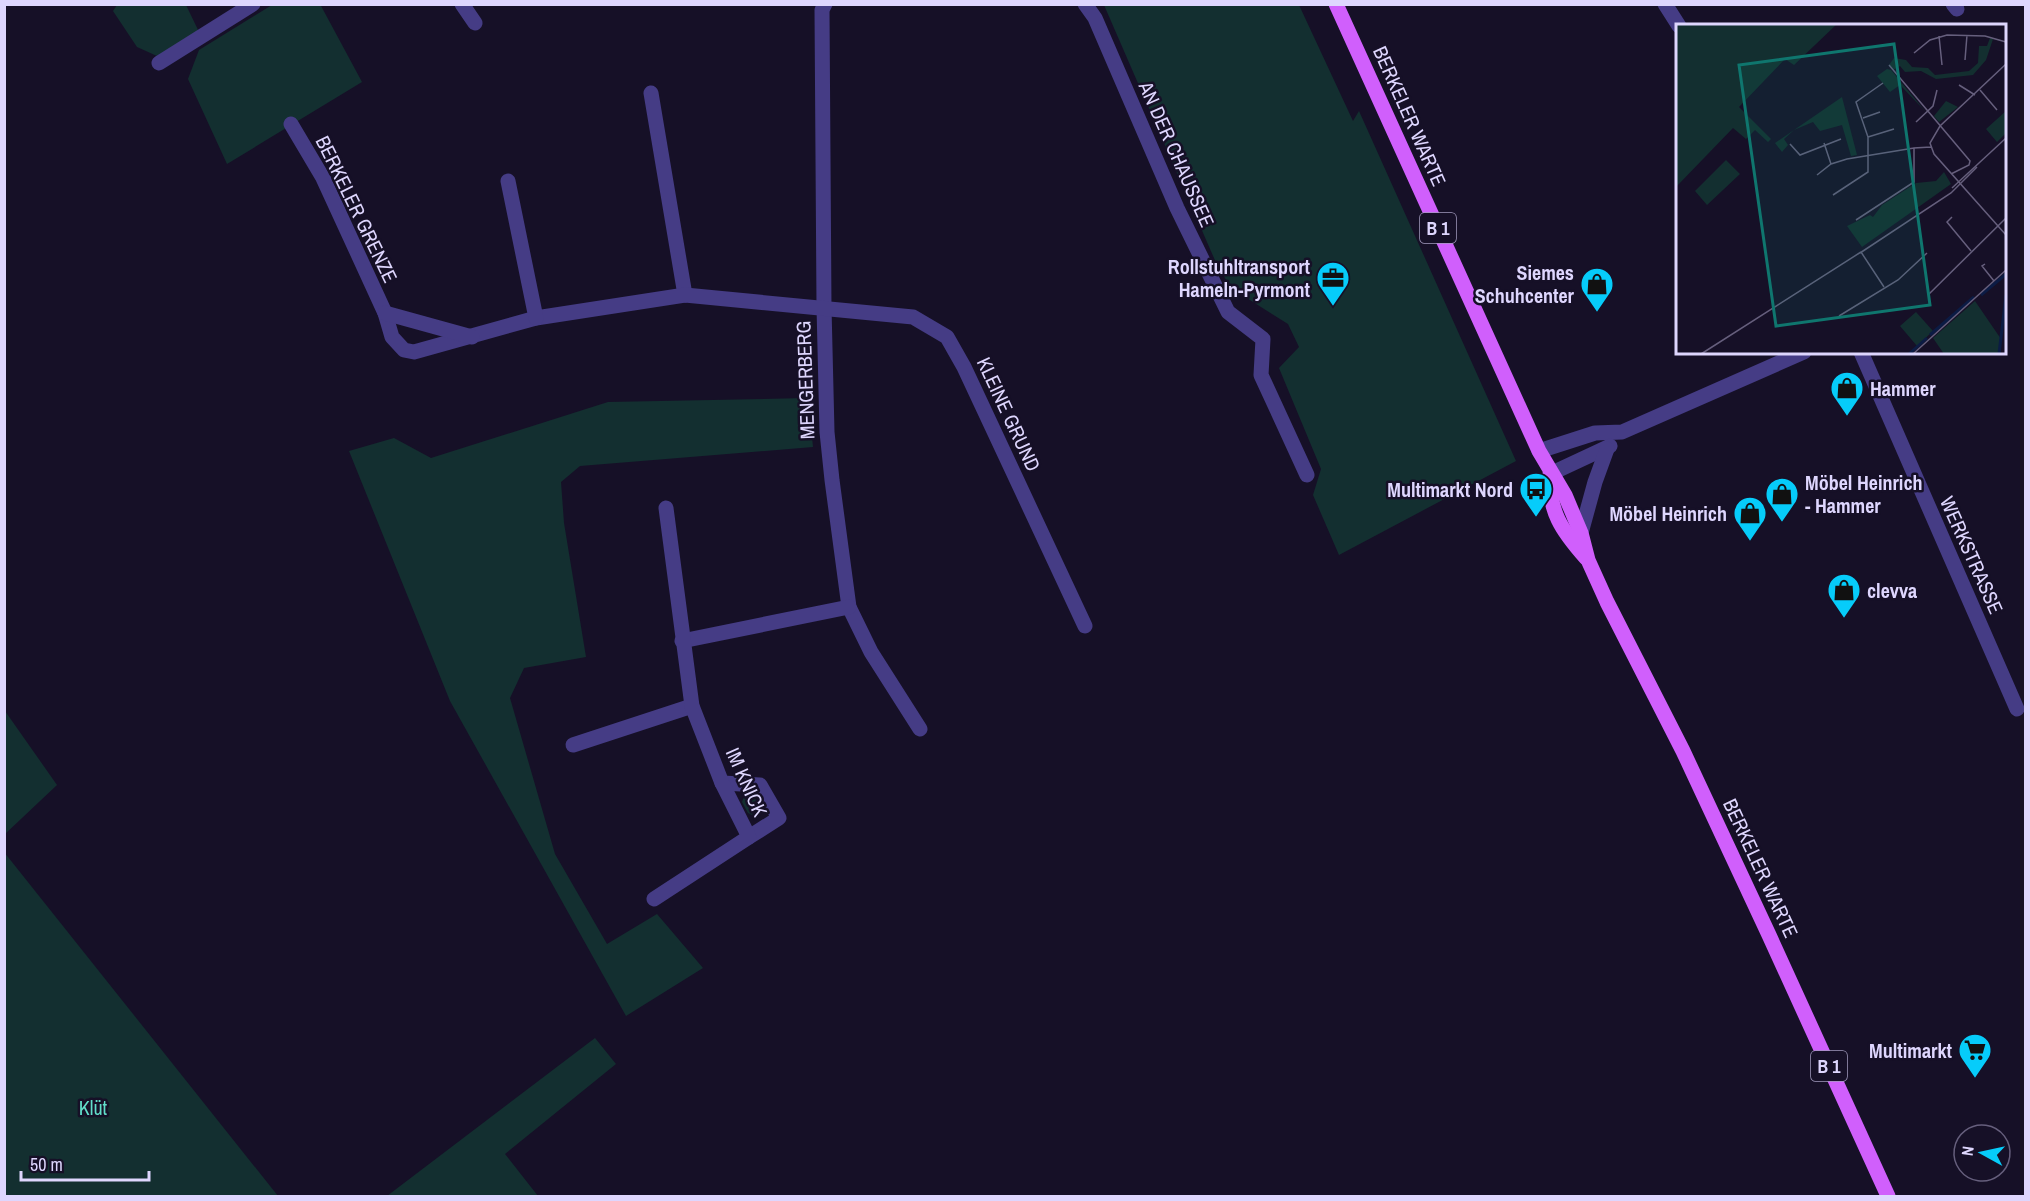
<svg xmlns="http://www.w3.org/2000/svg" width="2030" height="1201" font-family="'Archivo Narrow',sans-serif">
  <rect width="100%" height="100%" fill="#161027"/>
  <!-- green -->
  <g fill="#132f30">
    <polygon points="320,4 362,82 227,164 188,79 199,50 272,5"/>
    <polygon points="117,5 186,5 200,34 157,56 137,47 113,11"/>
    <polygon points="1104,5 1299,5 1353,121 1359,111 1516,461 1339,555 1313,495 1321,469 1279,368 1299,347 1288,324 1231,288 1217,265"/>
    <polygon points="808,398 813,447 580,466 561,482 564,523 586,657 524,668 510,698 555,854 607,944 657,914 703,968 626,1016 450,701 349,451 394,438 431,458 608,402"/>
    <polygon points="5,711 57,785 5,834 4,834"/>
    <path d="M745 793C754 794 761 804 758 813L754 816 748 813 742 802Z"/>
    <polygon points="4,852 278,1196 5,1196"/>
    <polygon points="595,1038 616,1064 505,1154 538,1196 387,1196"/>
  </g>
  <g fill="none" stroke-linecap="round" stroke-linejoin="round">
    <!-- minor -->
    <g stroke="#453c85" stroke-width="15">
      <polyline points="462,4 475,23"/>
      <polyline points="825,4 822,10 824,307 827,432 832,480 849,607 871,652 920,729"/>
      <polyline points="1085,4 1095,18 1177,208 1228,312 1263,339 1261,375 1307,475"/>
      <polyline points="1665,4 1679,26"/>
      <polyline points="1953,4 1957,9"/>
      <polyline points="159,63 253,4"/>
      <polyline points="651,93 685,295"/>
      <polyline points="291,124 323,178 385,313 392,337 404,350 414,352 536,318 685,295 913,317 947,337 964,367 1085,626"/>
      <polyline points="508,181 536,318"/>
      <polyline points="385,313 472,337"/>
      <polyline points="1861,352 2017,709"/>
      <polyline points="1539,451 1595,433 1622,432 1804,352"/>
      <polyline points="1550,474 1610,446"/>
      <polyline points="1581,533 1595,482 1607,449"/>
      <polyline points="682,641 849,607"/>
      <polyline points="573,745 692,706"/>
      <polyline points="722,783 760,785 779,818 749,837"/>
      <polyline points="654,899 749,837 722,783 692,706 666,508"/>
    </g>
    <!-- major -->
    <g stroke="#d05ffc" stroke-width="15">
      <polyline points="1336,4 1539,451 1565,495 1581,533 1588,560 1607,602 1683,751 1769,935 1888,1196"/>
      <path d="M1550 474C1548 511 1562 531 1586 558"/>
    </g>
  </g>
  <!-- icons -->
  <defs>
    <g id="office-pin" transform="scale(1.725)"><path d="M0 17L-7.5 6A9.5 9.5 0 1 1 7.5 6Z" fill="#06ccfa" stroke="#161027"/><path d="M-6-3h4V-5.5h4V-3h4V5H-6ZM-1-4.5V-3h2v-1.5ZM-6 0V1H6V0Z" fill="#111"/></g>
    <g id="shop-pin" transform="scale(1.725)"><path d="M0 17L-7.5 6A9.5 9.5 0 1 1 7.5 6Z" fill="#06ccfa" stroke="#161027"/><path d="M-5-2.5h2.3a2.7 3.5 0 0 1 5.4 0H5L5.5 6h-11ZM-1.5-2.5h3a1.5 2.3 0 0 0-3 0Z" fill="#111"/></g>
    <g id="bus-pin" transform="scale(1.725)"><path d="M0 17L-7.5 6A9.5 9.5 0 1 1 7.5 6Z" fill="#06ccfa" stroke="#161027"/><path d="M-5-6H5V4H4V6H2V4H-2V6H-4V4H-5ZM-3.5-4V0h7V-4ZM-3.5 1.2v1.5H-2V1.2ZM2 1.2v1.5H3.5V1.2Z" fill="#111"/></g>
    <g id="supermarket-pin" transform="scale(1.725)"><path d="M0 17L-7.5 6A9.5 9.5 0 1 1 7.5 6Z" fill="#06ccfa" stroke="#161027"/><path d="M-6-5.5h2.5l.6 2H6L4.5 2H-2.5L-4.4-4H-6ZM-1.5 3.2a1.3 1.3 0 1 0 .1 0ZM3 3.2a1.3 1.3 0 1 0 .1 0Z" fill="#111"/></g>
  </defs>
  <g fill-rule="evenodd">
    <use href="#office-pin" x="1333" y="278"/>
    <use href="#shop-pin" x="1597" y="284"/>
    <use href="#shop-pin" x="1847" y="388"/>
    <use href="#bus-pin" x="1536" y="489"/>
    <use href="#shop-pin" x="1782" y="494"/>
    <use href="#shop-pin" x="1750" y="513"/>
    <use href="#shop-pin" x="1844" y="590"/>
    <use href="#supermarket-pin" x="1975" y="1050"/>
  </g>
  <g text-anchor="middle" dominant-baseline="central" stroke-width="5" stroke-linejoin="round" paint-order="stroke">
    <!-- shield labels -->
    <g fill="#161027" stroke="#a29bbe" stroke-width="1.5">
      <rect x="1420" y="213" width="36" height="30" rx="4.5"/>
      <rect x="1811" y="1051" width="36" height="30" rx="4.5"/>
    </g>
    <g font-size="18" font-weight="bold" fill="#ded6fe">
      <text x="1438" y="228">B 1</text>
      <text x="1829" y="1066">B 1</text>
    </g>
    <!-- street labels -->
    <g font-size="20" fill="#ded6fe" stroke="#161027">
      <text transform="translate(1410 116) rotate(66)">BERKELER WARTE</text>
      <text transform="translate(1177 154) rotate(66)">AN DER CHAUSSEE</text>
      <text transform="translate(357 209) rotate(64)">BERKELER GRENZE</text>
      <text transform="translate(805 380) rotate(-92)">MENGERBERG</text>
      <text transform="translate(1009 414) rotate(65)">KLEINE GRUND</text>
      <text transform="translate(1972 555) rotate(66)">WERKSTRASSE</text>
      <text transform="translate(747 782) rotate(66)">IM KNICK</text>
      <text transform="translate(1761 868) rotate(65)">BERKELER WARTE</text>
    </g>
    <!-- poi labels -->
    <g font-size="20" font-weight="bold" fill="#ded6fe" stroke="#161027" text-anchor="end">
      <text x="1310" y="266">Rollstuhltransport<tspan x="1310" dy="23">Hameln-Pyrmont</tspan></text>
      <text x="1574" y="272">Siemes<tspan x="1574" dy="23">Schuhcenter</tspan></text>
      <text x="1870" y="388" text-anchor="start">Hammer</text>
      <text x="1805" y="482" text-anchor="start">Möbel Heinrich<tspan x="1805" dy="23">- Hammer</tspan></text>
      <text x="1513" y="489">Multimarkt Nord</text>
      <text x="1727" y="513">Möbel Heinrich</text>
      <text x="1867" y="590" text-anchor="start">clevva</text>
      <text x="1952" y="1050">Multimarkt</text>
    </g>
    <!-- park labels -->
    <g font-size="20" fill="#62deca" stroke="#161027">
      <text x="93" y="1107">Klüt</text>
    </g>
  </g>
  <!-- overview -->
  <g transform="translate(1676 24)">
    <rect width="330" height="330" fill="#161027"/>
    <path d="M0 0H161L118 41 109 35 63 83 95 115 92 118 79 106 70 115 57 104 0 163ZM314 14 317 15 310 36 297 51 260 55 245 47 229 48 224 42 217 46 213 41 218 34 230 36 236 43 252 44 259 51 293 47 302 39 303 22H311ZM211 45 215 46 249 87 224 61 214 68 201 52ZM166 73 181 131 175 132 166 101 144 107 137 98 118 106 108 115 112 121 106 128 99 119ZM270 77 282 83 263 98 258 92ZM330 87V109L321 118 310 105ZM50 136 64 150 31 181 19 167ZM268 148 275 160 186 223 171 202 194 191 197 193 206 181 240 159 260 157ZM299 277 325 315 322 330H268L257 314ZM240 288 257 307 241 322 224 302Z" fill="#132f30"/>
    <path fill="none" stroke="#0b1b44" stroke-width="3" d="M305 271 330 250M254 311 298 273M233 330 251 314M323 330 330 271"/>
    <path fill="none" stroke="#665f7d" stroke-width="1.5" d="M263 12 266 41M238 29 254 16 271 11 309 12 330 18M289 36 291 11M330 40 264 102 254 119 258 130 330 211M213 41 294 137 293 141 275 150M283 61 299 71M304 66 321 86M187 94 204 88M240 98 257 82 261 66M192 113 218 105M148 119 155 140M114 120 124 131 165 115M141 151 155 140 171 135 238 124M276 164 330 114M157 171 192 148V113L180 78 207 59M276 193 271 198 295 227M180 196 238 158V124L255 123M185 228 208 263M184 229 275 169 301 143M309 240 306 242 318 257M252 271 330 194M163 292 222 256 251 229M25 330 185 228M237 330 330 246"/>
    <path fill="#0f766e" fill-opacity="0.15" stroke="#0f766e" stroke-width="3" d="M218 20 254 281 100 302 63 41Z"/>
    <rect width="330" height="330" fill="none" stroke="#ded6fe" stroke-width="3"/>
  </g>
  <!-- border -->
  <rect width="2030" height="1201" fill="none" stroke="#ded6fe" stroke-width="12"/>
  <!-- north arrow -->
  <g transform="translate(1982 1153) rotate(278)"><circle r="28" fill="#161027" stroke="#665f7d" stroke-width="1.5"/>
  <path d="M0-4.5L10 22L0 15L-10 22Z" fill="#06ccfa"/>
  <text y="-9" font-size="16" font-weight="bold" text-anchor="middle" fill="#ded6fe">N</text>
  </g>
  <!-- scale -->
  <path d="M21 1171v9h128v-9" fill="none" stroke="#ded6fe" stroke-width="3"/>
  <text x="30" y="1171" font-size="18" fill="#ded6fe" stroke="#161027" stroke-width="4.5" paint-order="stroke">50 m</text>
</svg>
